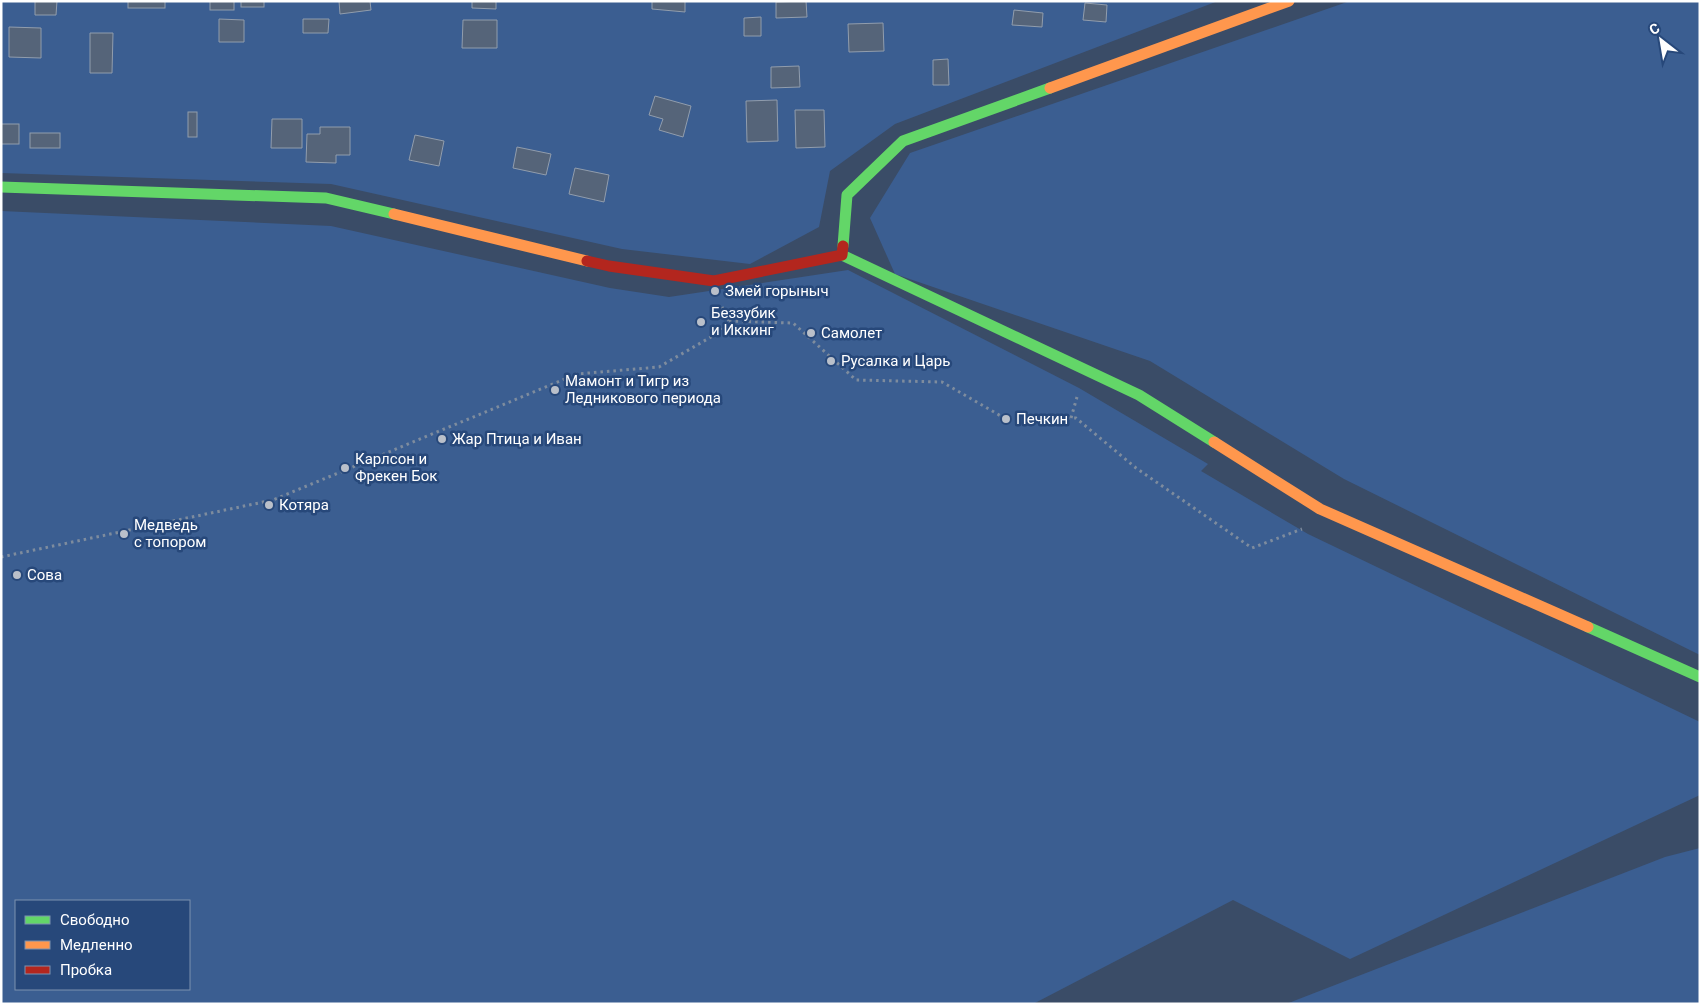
<svg xmlns="http://www.w3.org/2000/svg" width="1701" height="1005" font-family="Roboto,sans-serif">
  <rect width="100%" height="100%" fill="#3a4c67"/>
  <!-- green -->
  <g fill="#3b5e91" fill-rule="evenodd">
    <polygon points="1,1 1218,1 895,124 830,171 819,227 750,264 622,249 331,184 1,173"/>
    <polygon points="1350,1 1700,1 1700,655 1344,479 1150,361 895,274 870,218 910,153"/>
    <path d="M1 211 331 226 610 288 669 297 848 270 1079 388 1208 464 1201 471 1308 534 1700 722V795L1350 959 1233 900 1033 1004H1ZM16 901H189V989H16Z"/>
    <polygon points="1700,848 1700,1004 1286,1004 1665,857"/>
  </g>
  <!-- building -->
  <g fill="#556479" stroke="#919dad">
    <polygon points="35,1 57,1 56,15 35,15"/>
    <rect x="128" y="1" width="37" height="7"/>
    <rect x="210" y="1" width="24" height="9"/>
    <rect x="241" y="1" width="23" height="6"/>
    <polygon points="339,1 370,1 371,10 340,14"/>
    <polygon points="472,1 496,1 496,9 472,8"/>
    <polygon points="652,1 685,1 685,12 652,9"/>
    <polygon points="806,1 807,17 776,18 776,2"/>
    <polygon points="1085,3 1107,5 1106,22 1083,20"/>
    <polygon points="1014,10 1043,13 1042,27 1012,25"/>
    <polygon points="761,17 761,36 744,36 744,18"/>
    <polygon points="219,19 244,20 244,42 219,42"/>
    <polygon points="303,19 329,19 328,33 303,33"/>
    <polygon points="463,20 497,20 497,48 462,48"/>
    <polygon points="883,23 884,51 849,52 848,24"/>
    <polygon points="9,27 41,28 41,58 9,57"/>
    <polygon points="90,33 113,33 112,73 90,73"/>
    <polygon points="948,59 949,85 933,85 933,60"/>
    <polygon points="799,66 800,87 771,88 771,67"/>
    <polygon points="655,96 691,106 683,137 659,130 663,119 649,115"/>
    <polygon points="777,100 778,141 747,142 746,101"/>
    <polygon points="795,110 824,110 825,147 796,148"/>
    <rect x="188" y="112" width="9" height="25"/>
    <polygon points="272,119 302,119 302,148 271,148"/>
    <rect x="1" y="124" width="18" height="20"/>
    <polygon points="320,127 350,127 350,155 336,155 336,163 306,162 307,134 320,134"/>
    <rect x="30" y="133" width="30" height="15"/>
    <polygon points="415,135 444,141 439,166 409,160"/>
    <polygon points="517,147 551,154 546,175 513,168"/>
    <polygon points="575,168 609,175 604,202 569,194"/>
  </g>
  <g fill="none" stroke-linecap="round" stroke-linejoin="round">
    <!-- path -->
    <g stroke="#7e8c9e" stroke-width="3" stroke-dasharray="2.5 4" stroke-linecap="butt">
      <polyline points="722,307 729,321"/>
      <polyline points="1071,418 1077,397"/>
      <polyline points="1,557 273,500 577,374 659,367 711,337 729,321 793,323 856,380 942,382 1006,419 1076,418 1136,468 1252,548 1302,529"/>
    </g>
    <!-- fast -->
    <g stroke="#63d668" stroke-width="11">
      <polyline points="1,187 326,198 394,214"/>
      <polyline points="843,246 847,195 903,141 1050,88"/>
      <polyline points="842,255 1139,395 1214,442"/>
      <polyline points="1588,627 1700,677"/>
    </g>
    <!-- slow -->
    <g stroke="#ff974d" stroke-width="11">
      <polyline points="1050,88 1289,1"/>
      <polyline points="394,214 587,261"/>
      <polyline points="1214,442 1320,509 1588,627"/>
    </g>
    <!-- jam -->
    <polyline stroke="#b3261e" stroke-width="11" points="587,261 609,266 714,281 842,255 843,246"/>
  </g>
  <!-- markers -->
  <g fill="#bac0ca" stroke="#27487a" stroke-width="2">
    <circle cx="715" cy="291" r="5"/>
    <circle cx="701" cy="322" r="5"/>
    <circle cx="811" cy="333" r="5"/>
    <circle cx="831" cy="361" r="5"/>
    <circle cx="555" cy="390" r="5"/>
    <circle cx="1006" cy="419" r="5"/>
    <circle cx="442" cy="439" r="5"/>
    <circle cx="345" cy="468" r="5"/>
    <circle cx="269" cy="505" r="5"/>
    <circle cx="124" cy="534" r="5"/>
    <circle cx="17" cy="575" r="5"/>
  </g>
  <g text-anchor="middle" dominant-baseline="central" stroke-width="5" stroke-linejoin="round" paint-order="stroke">
    <!-- poi labels -->
    <g font-size="15" fill="#fff" stroke="#27487a" text-anchor="start">
      <text x="725" y="291">Змей горыныч</text>
      <text x="711" y="313">Беззубик<tspan x="711" dy="17">и Иккинг</tspan></text>
      <text x="821" y="333">Самолет</text>
      <text x="841" y="361">Русалка и Царь</text>
      <text x="565" y="381">Мамонт и Тигр из<tspan x="565" dy="17">Ледникового периода</tspan></text>
      <text x="1016" y="419">Печкин</text>
      <text x="452" y="439">Жар Птица и Иван</text>
      <text x="355" y="459">Карлсон и<tspan x="355" dy="17">Фрекен Бок</tspan></text>
      <text x="279" y="505">Котяра</text>
      <text x="134" y="525">Медведь<tspan x="134" dy="17">с топором</tspan></text>
      <text x="27" y="575">Сова</text>
    </g>
  </g>
  <!-- border -->
  <rect width="1701" height="1005" fill="none" stroke="#ffffff" stroke-width="5"/>
  <!-- legend -->
  <rect x="15" y="900" width="175" height="90" fill="#27487a" stroke="#7d91af"/>
  <rect x="25" y="916" width="25" height="8" fill="#63d668" stroke="#7d91af"/>
  <text x="60" y="925" font-size="15" fill="#ffffff">Свободно</text>
  <rect x="25" y="941" width="25" height="8" fill="#ff974d" stroke="#7d91af"/>
  <text x="60" y="950" font-size="15" fill="#ffffff">Медленно</text>
  <rect x="25" y="966" width="25" height="8" fill="#b3261e" stroke="#7d91af"/>
  <text x="60" y="975" font-size="15" fill="#ffffff">Пробка</text>
  <!-- north arrow -->
  <g transform="translate(1661 40) rotate(329)" stroke="#27487a" stroke-width="4" paint-order="stroke">
  <path d="M0-4L9 19L0 12L-9 19Z" fill="#ffffff"/>
  <text y="-8" font-size="14" font-weight="bold" text-anchor="middle" fill="#ffffff">С</text>
  </g>
</svg>
